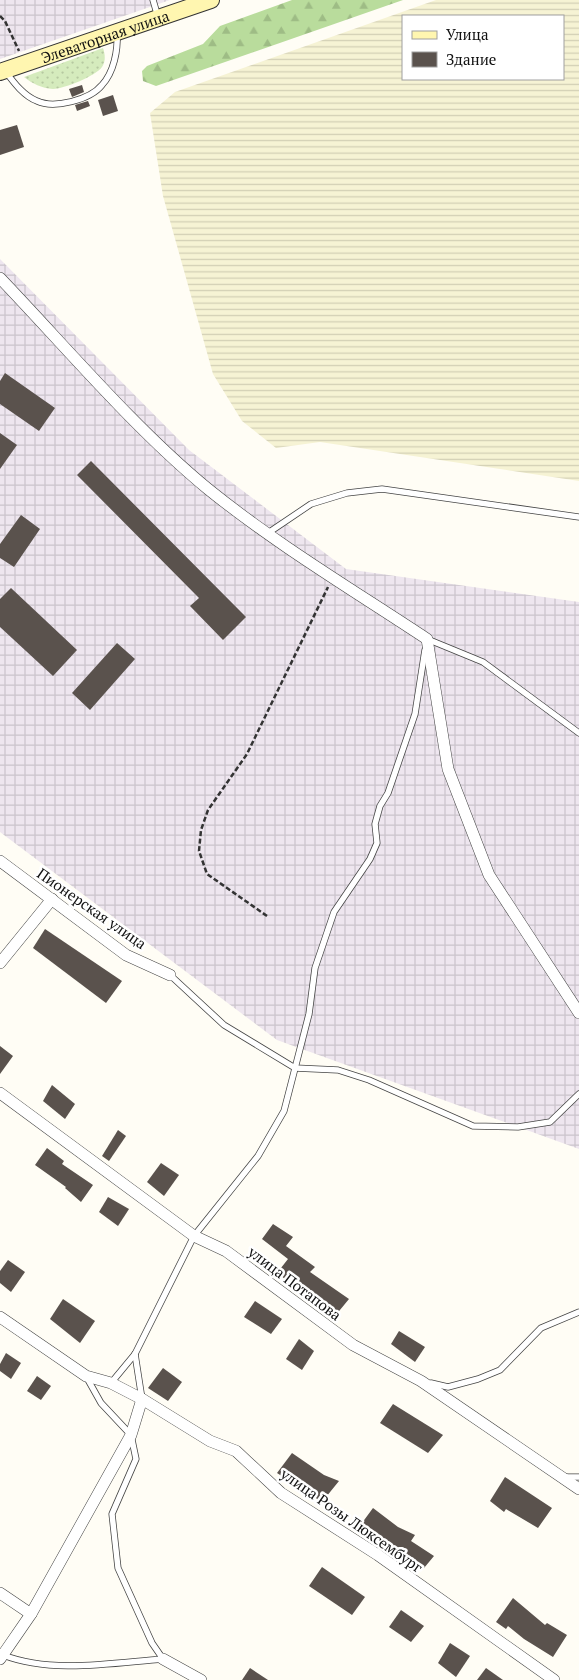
<svg xmlns="http://www.w3.org/2000/svg" width="579" height="1680" font-family="'PT Serif',serif">
  <defs>
    <pattern id="industrial-grid" width="8" height="8" patternUnits="userSpaceOnUse" patternTransform="scale(1.25)"><rect width="8" height="8" fill="#eee6ef"/><path d="M0 4h8M4 0v8" fill="none" stroke="#cbc4cc"/></pattern>
    <pattern id="farmland-rules" width="6" height="5" patternUnits="userSpaceOnUse" patternTransform="scale(1.25)"><rect width="6" height="5" fill="#f6f3d4"/><path d="M0 2.5h6" fill="none" stroke="#d2cfb5"/></pattern>
    <pattern id="grass-dots" width="8" height="8" patternUnits="userSpaceOnUse" patternTransform="scale(1.25)"><rect width="8" height="8" fill="#d5ebbd"/><path d="M2 2h.1M6 6h.1" fill="none" stroke="#b6c8a1" stroke-width="1.8" stroke-linecap="round"/></pattern>
    <pattern id="forest-firs" width="22" height="20" patternUnits="userSpaceOnUse" patternTransform="scale(1.25)"><rect width="22" height="20" fill="#b9dc9c"/><path d="M5 1l3.5 6h-7zM16 11l3.5 6h-7z" fill="#9ebc85"/></pattern>
  </defs>
  <rect width="100%" height="100%" fill="#fffdf5"/>
  <!-- industrial -->
  <g fill="url(#industrial-grid)">
    <polygon points="0,0 170,0 0,59"/>
    <polygon points="0,259 189,450 346,569 579,602 579,1149 277,1040 0,832"/>
  </g>
  <!-- farmland -->
  <path fill="url(#farmland-rules)" fill-rule="evenodd" d="M436 0H579V481L320 442 276 448 242 421 213 374 163 196 150 113 175 92ZM403 16H563V79H403Z"/>
  <!-- grass -->
  <path fill="url(#grass-dots)" d="M103 48C105 54 106 61 102 67 96 76 63 89 53 89 41 88 33 84 24 77Z"/>
  <!-- forest -->
  <polygon fill="url(#forest-firs)" points="292,0 403,0 156,86 143,81 142,71 147,66 203,44 220,26"/>
  <!-- building -->
  <g fill="#5a524d">
    <polygon points="82,85 84,92 72,97 69,89"/>
    <polygon points="113,95 118,111 103,116 98,100"/>
    <polygon points="88,101 90,106 77,111 75,105"/>
    <polygon points="17,125 24,147 0,155 0,130"/>
    <polygon points="5,373 55,408 39,431 0,404 0,381"/>
    <polygon points="0,433 17,445 0,469"/>
    <polygon points="91,461 246,617 223,640 190,606 199,598 77,475"/>
    <polygon points="21,515 40,529 14,567 0,558 0,544"/>
    <polygon points="11,588 77,650 53,676 0,627 0,599"/>
    <polygon points="117,643 135,659 90,710 72,693"/>
    <polygon points="45,929 122,981 106,1003 33,948"/>
    <polygon points="0,1046 13,1056 0,1074"/>
    <polygon points="52,1085 75,1104 65,1119 43,1101"/>
    <polygon points="118,1130 126,1136 109,1161 102,1156"/>
    <polygon points="47,1148 64,1161 62,1164 93,1185 81,1202 65,1188 66,1187 35,1165"/>
    <polygon points="161,1163 179,1175 164,1196 147,1182"/>
    <polygon points="108,1197 129,1209 118,1226 99,1212"/>
    <polygon points="273,1224 293,1237 286,1246 315,1267 310,1272 349,1299 335,1316 277,1273 288,1259 262,1239"/>
    <polygon points="8,1260 25,1272 11,1292 0,1283 0,1271"/>
    <polygon points="63,1299 95,1321 80,1343 50,1319"/>
    <polygon points="255,1301 282,1319 271,1334 244,1317"/>
    <polygon points="399,1331 425,1347 415,1362 391,1344"/>
    <polygon points="299,1339 314,1351 302,1370 286,1359"/>
    <polygon points="6,1353 21,1363 11,1379 0,1371 0,1364"/>
    <polygon points="163,1368 182,1382 168,1401 148,1388"/>
    <polygon points="37,1376 51,1386 41,1400 27,1391"/>
    <polygon points="393,1404 443,1435 428,1453 380,1423"/>
    <polygon points="292,1453 324,1475 339,1481 322,1502 277,1473"/>
    <polygon points="505,1477 552,1508 538,1528 506,1509 504,1512 490,1501"/>
    <polygon points="373,1508 398,1527 415,1535 411,1541 434,1556 424,1568 400,1555 376,1533 373,1536 359,1527"/>
    <polygon points="322,1567 365,1597 352,1615 309,1586"/>
    <polygon points="513,1598 545,1625 547,1623 567,1635 553,1657 524,1639 508,1626 506,1629 496,1622"/>
    <polygon points="401,1610 424,1626 411,1642 389,1627"/>
    <polygon points="450,1643 470,1656 456,1677 438,1663"/>
    <polygon points="250,1668 268,1680 242,1680"/>
    <polygon points="486,1668 503,1680 477,1680"/>
  </g>
  <g fill="none" stroke-linecap="round" stroke-linejoin="round">
    <!-- service casing -->
    <g stroke="#444" stroke-width="7">
      <g id="service">
        <polyline points="153,0 158,17"/>
        <path d="M6 72C14 83 24 96 37 101 54 109 90 100 102 85 114 72 118 50 117 34"/>
        <polyline points="268,533 311,504 347,493 382,489 579,517"/>
        <polyline points="427,639 483,662 579,733"/>
        <polyline points="170,975 224,1025 295,1068 338,1070 369,1080 473,1126 518,1127 550,1122 579,1094"/>
        <polyline points="135,1354 142,1399"/>
        <polyline points="111,1383 135,1354 194,1236 258,1156 284,1111 309,1014 315,968 334,912 370,859 377,843 375,824 380,806 388,793 415,714 425,650"/>
        <polyline points="431,1383 448,1387 478,1379 500,1370 541,1328 579,1312"/>
        <polyline points="566,1477 579,1477"/>
        <path d="M3 1655C52 1674 112 1663 163 1659L152 1643 118 1568 112 1514 136 1459 131 1435 101 1403 87 1378"/>
      </g>
    </g>
    <!-- minor casing -->
    <g stroke="#444" stroke-width="12">
      <g id="minor">
        <path d="M0 278C66 347 134 428 208 489 276 544 353 590 427 639L448 769 489 875 579 1013"/>
        <polyline points="0,861 126,955 170,975"/>
        <polyline points="0,963 52,899"/>
        <polyline points="0,1093 194,1236 226,1251 353,1345 421,1381 579,1489"/>
        <polyline points="0,1317 86,1376 111,1383 142,1399 210,1441 236,1451 281,1493 378,1555 554,1680"/>
        <polyline points="0,1593 31,1614"/>
        <polyline points="0,1659 31,1614 131,1435 142,1399"/>
        <polyline points="163,1659 201,1680"/>
      </g>
    </g>
    <!-- secondary casing -->
    <g stroke="#333" stroke-width="18">
      <g id="secondary">
        <path id="s1" d="M0 72 211 0"/>
      </g>
    </g>
    <!-- path -->
    <g stroke="#333" stroke-width="2.5" stroke-dasharray="5 2.5" stroke-linecap="butt">
      <polyline points="0,16 5,21 19,51"/>
      <polyline points="267,916 207,874 199,851 201,830 208,810 247,754 328,587"/>
    </g>
    <!-- service -->
    <use href="#service" stroke="#fff" stroke-width="5.5"/>
    <!-- minor -->
    <use href="#minor" stroke="#fff" stroke-width="11"/>
    <!-- secondary -->
    <use href="#secondary" stroke="#fff6b0" stroke-width="16"/>
  </g>
  <g text-anchor="middle" dominant-baseline="central" stroke-width="5" stroke-linejoin="round" paint-order="stroke">
    <!-- street labels -->
    <g font-size="15" fill="#111" stroke="#fff">
      <text stroke="none"><textPath href="#s1" startOffset="111">Элеваторная улица</textPath></text>
      <text transform="translate(92 908) rotate(35)">Пионерская улица</text>
      <text transform="translate(295 1283) rotate(37)">улица Потапова</text>
      <text transform="translate(352 1520) rotate(35)">улица Розы Люксембург</text>
    </g>
  </g>
  <!-- legend -->
  <rect x="402" y="15" width="162" height="65" fill="#ffffff" stroke="#a0a0a0"/>
  <rect x="412" y="31" width="25" height="8" fill="#fff6b0" stroke="#a0a0a0"/>
  <text x="446" y="40" font-size="15" fill="#111111">Улица</text>
  <rect x="412" y="52" width="25" height="15" fill="#5a524d" stroke="#a0a0a0"/>
  <text x="446" y="65" font-size="15" fill="#111111">Здание</text>
</svg>
